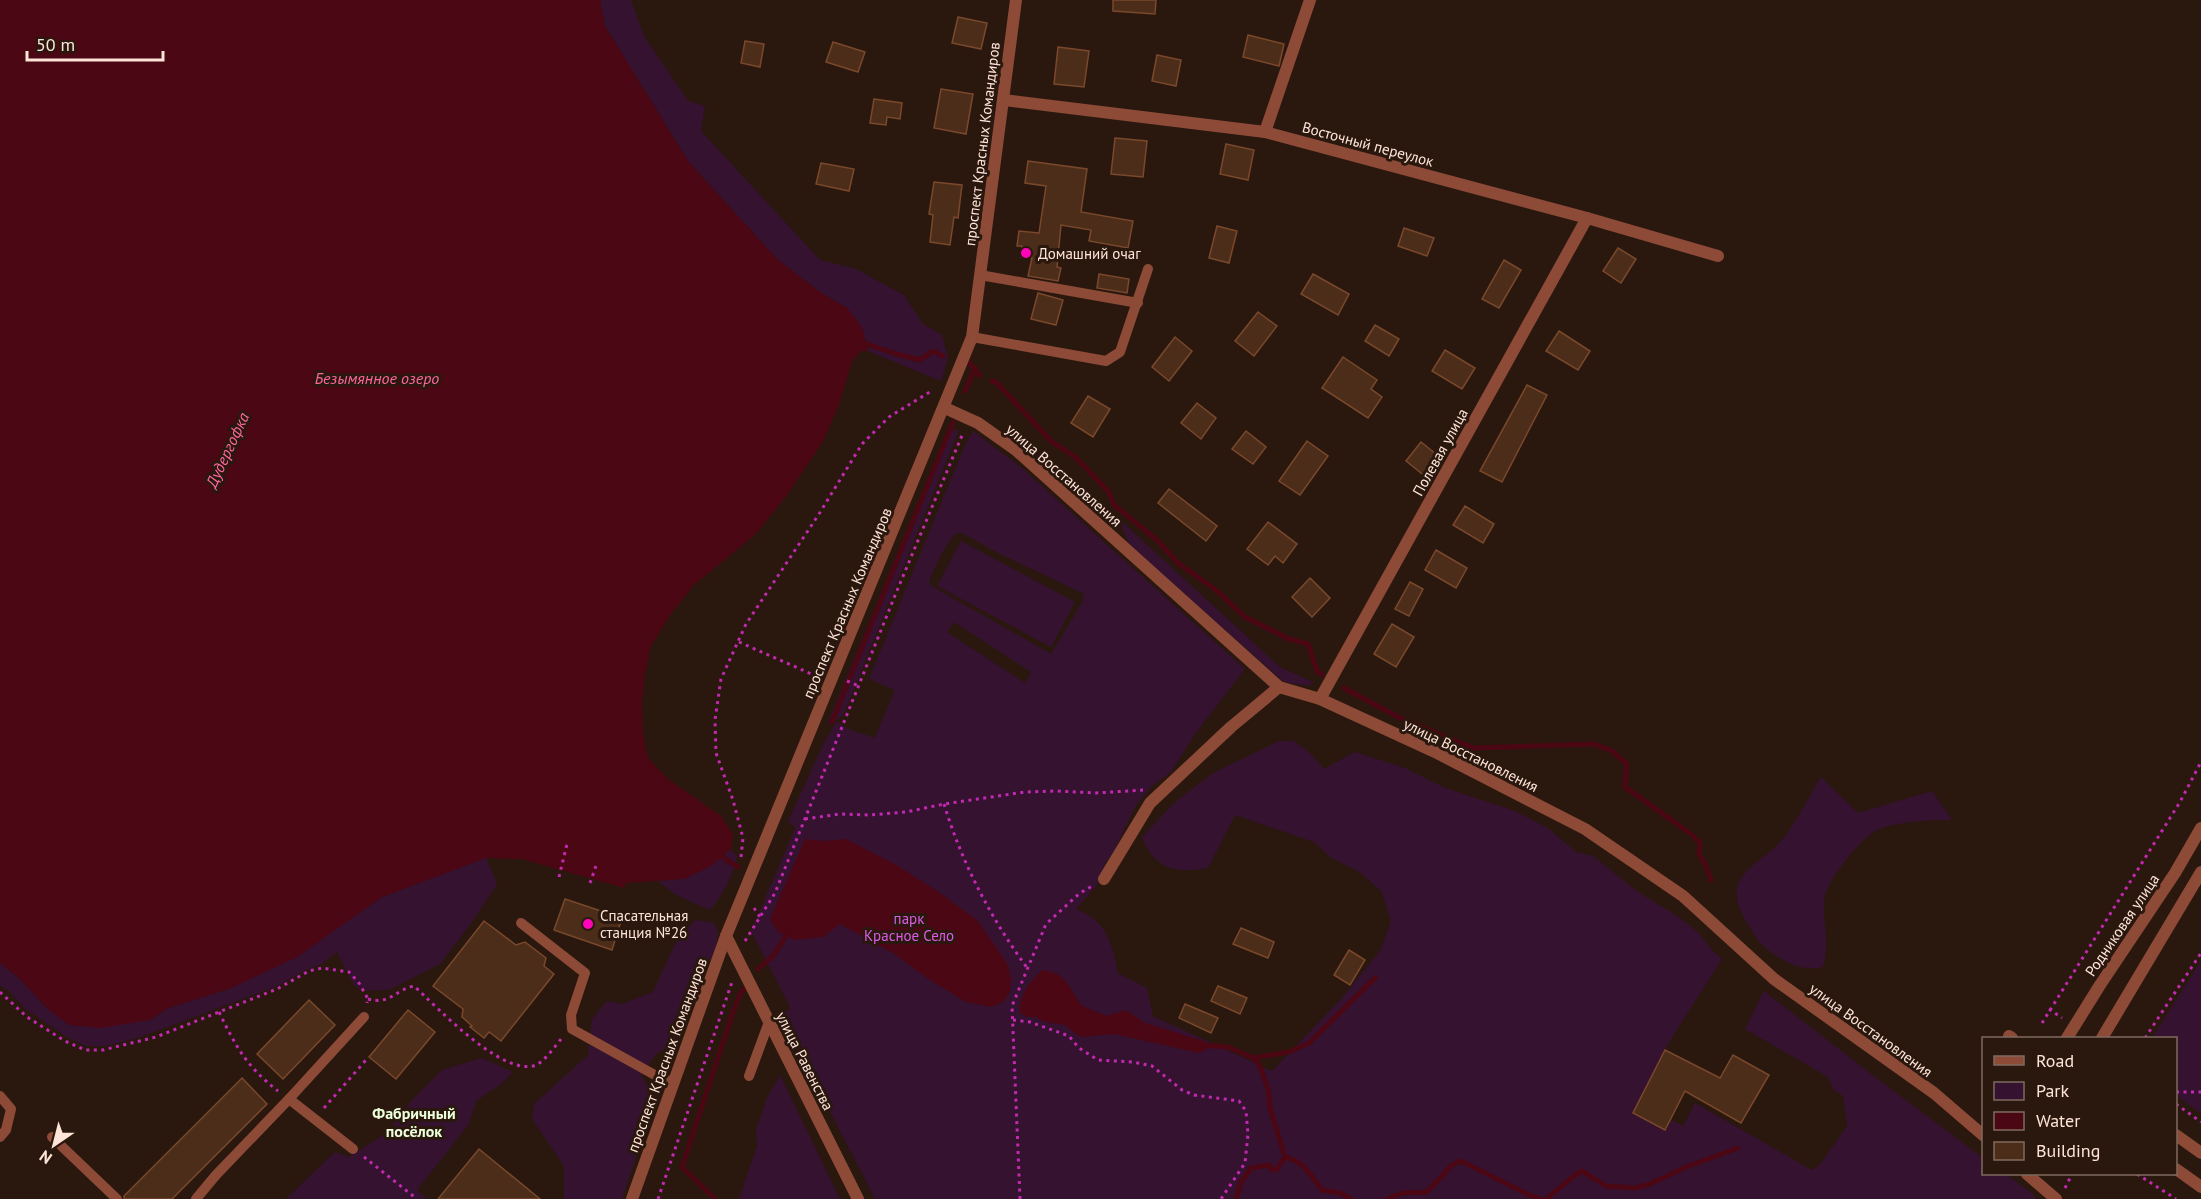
<svg xmlns="http://www.w3.org/2000/svg" width="2201" height="1199" font-family="'PT Sans',sans-serif">
  <rect width="100%" height="100%" fill="#2a180f"/>
  <!-- green -->
  <g fill="#351230" fill-rule="evenodd">
    <polygon points="600,0 631,0 644,36 688,101 705,106 701,131 820,260 856,269 904,295 923,324 942,335 948,358 941,381 868,351 868,345 847,308 820,292 777,259 688,161 605,26"/>
    <polygon points="948,430 959,430 843,716 827,725"/>
    <path d="M973 431 1023 469 1245 669 1195 734 1171 772 1153 785 1136 805 1113 853 1105 863 1098 884 1076 909C1108 922 1111 941 1118 973L1147 988 1153 1016 1272 1071 1342 998 1380 951 1391 922 1382 892 1361 873 1330 857 1314 842 1235 815 1208 868C1176 874 1154 869 1142 837L1173 804 1213 773 1279 741H1294L1311 754 1324 769 1355 752 1405 768 1445 788 1515 811 1548 828 1576 852 1593 856 1638 892 1676 915 1699 933 1713 951 1722 959 1666 1047 1633 1113 1666 1131 1671 1120 1683 1126 1695 1103 1812 1170 1820 1164 1847 1126 1843 1096 1833 1089 1828 1077 1745 1029 1764 991 1879 1080 1983 1158 1984 1174H2005L2032 1193 2036 1199H875L780 1014 791 1009 751 931 795 828 788 821 825 741 837 721 848 729 875 738 895 690 869 679 964 447ZM958 533 964 534 998 553 1084 594 1083 601 1051 654 930 585 929 581C935 569 946 539 958 533ZM954 622 1031 672 1025 683 947 632Z"/>
    <polygon points="1118,518 1280,667 1313,682 1309,686 1284,682 1130,546"/>
    <polygon points="961,541 1075,602 1051,647 937,586"/>
    <path d="M1821 777 1858 813 1932 791 1952 820C1928 820 1902 821 1879 829 1864 834 1828 879 1825 895 1821 920 1831 941 1823 967 1802 972 1785 962 1768 950 1758 943 1753 932 1746 921 1717 873 1763 866 1785 836 1799 818 1809 796 1821 777Z"/>
    <path d="M731 849 737 856C732 878 724 893 710 910L676 895 658 881C693 878 704 872 731 849Z"/>
    <polygon points="486,857 497,884 470,925 440,964 391,989 373,991 355,987 337,952 322,964 308,969 275,987 140,1037 107,1046 86,1046 70,1039 24,1008 9,991 0,986 0,963 19,978 49,1010 150,1020 168,1008 229,989 349,919 382,897"/>
    <polygon points="695,920 714,923 718,931 716,952 706,965 678,1041 656,1054 641,1076 653,1093 651,1112 622,1199 564,1199 564,1166 532,1119 534,1104 588,1055 592,1019 607,1001 622,1004 653,992 675,944"/>
    <polygon points="2201,961 2201,1113 2176,1096 2176,1038 2152,1038"/>
    <polygon points="482,1058 513,1072 500,1085 476,1101 469,1124 417,1190 427,1199 286,1199 335,1152 349,1157 386,1133 412,1100 442,1070"/>
    <polygon points="780,1075 840,1199 739,1199 757,1146 756,1131 767,1098"/>
  </g>
  <!-- water -->
  <g fill="#4b0714">
    <polygon points="0,0 600,0 605,26 688,161 777,259 820,292 847,308 862,327 868,351 861,351 852,361 840,402 824,440 787,495 756,534 694,585 671,614 651,646 645,674 642,702 643,733 648,758 668,779 721,816 733,834 731,849 711,866 684,879 626,883 624,888 522,859 486,858 382,897 297,957 229,989 168,1008 150,1020 100,1028 69,1025 49,1010 19,978 0,963"/>
    <polygon points="805,839 825,841 846,839 898,866 940,893 978,921 1008,965 1011,979 1010,991 1004,1001 992,1007 966,1002 927,978 893,953 840,924 823,937 795,940 778,932 770,919"/>
    <path d="M1042 970C1068 973 1069 989 1082 1006L1107 1016 1126 1010 1145 1023 1204 1041 1209 1048 1199 1053 1114 1034 1080 1037 1065 1025 1045 1022 1036 1017H1027L1020 1013C1018 996 1031 981 1042 970Z"/>
  </g>
  <g fill="none" stroke-linecap="round" stroke-linejoin="round">
    <!-- stream -->
    <g stroke="#4b0714" stroke-width="5">
      <polyline points="864,343 893,353 920,360 933,351 943,356"/>
      <polyline points="969,362 980,376"/>
      <polyline points="992,381 996,382 1052,442 1074,456 1086,468 1108,491 1114,505 1157,540 1179,564 1216,590 1245,617 1289,639 1308,644 1317,671 1322,675"/>
      <polyline points="965,391 975,368"/>
      <polyline points="1344,688 1398,717 1473,748 1594,744 1612,751 1627,764 1625,787 1691,834 1700,843 1699,854 1707,868 1711,880"/>
      <polyline points="832,722 953,422"/>
      <polyline points="719,851 725,859 738,867"/>
      <polyline points="758,969 773,956 789,931"/>
      <polyline points="1202,1045 1228,1047 1253,1058 1259,1064 1268,1089 1270,1108 1285,1157 1276,1170 1271,1169 1269,1165 1251,1168 1241,1182 1236,1199"/>
      <polyline points="1253,1058 1289,1052 1309,1043 1375,978"/>
      <path d="M1285 1157C1303 1161 1311 1175 1322 1190L1340 1193 1351 1199"/>
      <polyline points="715,1199 682,1167 732,1015 740,994 747,985"/>
      <polyline points="1387,1199 1402,1193 1427,1192 1452,1165 1461,1161 1529,1195 1541,1199"/>
      <path d="M1546 1199C1560 1189 1566 1180 1582 1171L1606 1186 1635 1188 1650 1184 1686 1167 1738 1148"/>
    </g>
  </g>
  <!-- building -->
  <g fill="#4c2d1a" stroke="#7a482b" stroke-width="1.5">
    <polygon points="1113,0 1156,0 1155,14 1113,11"/>
    <polygon points="958,17 987,23 981,49 952,43"/>
    <polygon points="1248,35 1284,44 1279,66 1243,57"/>
    <polygon points="745,41 764,44 760,67 741,63"/>
    <polygon points="833,42 865,52 858,72 826,62"/>
    <polygon points="1058,47 1089,51 1084,87 1054,84"/>
    <polygon points="1157,55 1181,60 1176,86 1152,81"/>
    <polygon points="941,89 973,94 966,134 934,128"/>
    <polygon points="874,99 902,103 900,119 887,117 886,125 870,123"/>
    <polygon points="1115,138 1147,141 1143,177 1111,174"/>
    <polygon points="1226,144 1254,150 1248,180 1220,174"/>
    <polygon points="1028,161 1087,169 1081,212 1133,221 1128,248 1089,241 1091,230 1061,225 1057,267 1061,268 1058,281 1028,276 1032,258 1021,257 1022,246 1017,246 1019,231 1039,233 1046,186 1025,183"/>
    <polygon points="821,163 854,169 849,191 816,184"/>
    <polygon points="934,182 962,185 958,218 954,217 950,245 930,242 933,215 929,214"/>
    <polygon points="1217,226 1237,231 1229,263 1209,258"/>
    <polygon points="1404,228 1434,238 1427,256 1398,246"/>
    <polygon points="1618,248 1636,259 1621,283 1603,271"/>
    <polygon points="1504,260 1521,270 1499,308 1482,299"/>
    <polygon points="1099,274 1129,279 1127,293 1097,288"/>
    <polygon points="1313,274 1349,294 1338,315 1301,294"/>
    <polygon points="1038,293 1063,300 1056,325 1031,319"/>
    <polygon points="1258,312 1277,326 1254,356 1235,341"/>
    <polygon points="1375,325 1399,339 1389,356 1365,341"/>
    <polygon points="1559,331 1590,351 1578,370 1546,351"/>
    <polygon points="1175,337 1192,351 1169,381 1152,367"/>
    <polygon points="1445,350 1475,368 1462,389 1432,371"/>
    <polygon points="1343,357 1377,380 1371,389 1382,397 1368,418 1322,388"/>
    <polygon points="1527,385 1547,395 1502,482 1480,471"/>
    <polygon points="1088,396 1110,409 1093,437 1071,423"/>
    <polygon points="1197,403 1216,418 1201,439 1181,423"/>
    <polygon points="1246,431 1266,447 1253,464 1232,449"/>
    <polygon points="1307,441 1328,456 1300,495 1279,481"/>
    <polygon points="1421,442 1441,458 1426,477 1406,461"/>
    <polygon points="1169,489 1217,526 1206,541 1158,503"/>
    <polygon points="1465,506 1494,524 1483,543 1453,525"/>
    <polygon points="1268,522 1297,544 1283,563 1275,556 1268,565 1247,549"/>
    <polygon points="1436,550 1467,568 1456,588 1425,570"/>
    <polygon points="1310,578 1330,598 1312,617 1292,597"/>
    <polygon points="1410,582 1423,589 1409,616 1395,609"/>
    <polygon points="1392,624 1414,637 1396,667 1374,654"/>
    <polygon points="565,899 622,918 612,950 554,930"/>
    <polygon points="484,921 516,945 525,942 546,958 544,966 554,974 501,1041 489,1032 484,1038 470,1027 472,1026 462,1017 463,1009 433,986"/>
    <polygon points="1241,928 1274,942 1268,958 1233,944"/>
    <polygon points="1349,950 1365,960 1350,985 1334,975"/>
    <polygon points="1218,986 1247,998 1240,1014 1211,1001"/>
    <polygon points="309,1000 335,1025 283,1079 257,1054"/>
    <polygon points="1185,1004 1218,1018 1211,1033 1179,1018"/>
    <polygon points="408,1010 435,1032 396,1079 369,1057"/>
    <polygon points="1665,1050 1720,1078 1733,1055 1769,1075 1741,1123 1685,1091 1665,1130 1633,1113"/>
    <polygon points="242,1078 267,1104 172,1199 124,1199 124,1196"/>
    <polygon points="479,1149 540,1199 438,1199"/>
  </g>
  <g fill="none" stroke-linecap="round" stroke-linejoin="round">
    <!-- path -->
    <g stroke="#c229b0" stroke-width="3" stroke-dasharray="3 4.5" stroke-linecap="butt">
      <polyline points="739,642 816,676"/>
      <polyline points="847,681 859,686"/>
      <path d="M944 804C962 863 991 919 1028 969"/>
      <polyline points="805,819 840,814 870,815 906,812 944,804 1025,792 1056,791 1096,793 1143,790"/>
      <polyline points="741,857 743,838 733,800 716,753 715,720 721,679 746,624 819,514 862,444 889,417 933,390"/>
      <polyline points="559,877 567,844"/>
      <polyline points="590,883 597,863"/>
      <polyline points="754,908 760,917"/>
      <polyline points="745,941 775,893 896,593 963,433"/>
      <polyline points="0,992 27,1017 65,1041 85,1050 103,1050 156,1037 277,989 309,971 322,968 349,972 359,983 368,999 367,1003"/>
      <path d="M368 999C390 1005 395 990 414 986 436 1006 503 1078 536 1065 545 1061 555 1046 562 1038"/>
      <polyline points="2049,1009 2062,1018"/>
      <path d="M219 1012C236 1047 247 1067 278 1091"/>
      <polyline points="1013,1020 1030,1022 1069,1036 1079,1048 1098,1060 1133,1062 1152,1066 1182,1090 1194,1095 1239,1101 1246,1111 1248,1134 1245,1163 1221,1199"/>
      <polyline points="2042,1023 2180,802 2201,762"/>
      <polyline points="2145,1038 2201,953"/>
      <polyline points="2176,1092 2201,1092"/>
      <polyline points="2176,1104 2201,1122"/>
      <polyline points="324,1108 366,1060"/>
      <polyline points="364,1157 417,1199"/>
      <polyline points="2137,1174 2176,1199"/>
      <polyline points="2065,1188 2072,1174"/>
      <polyline points="658,1199 732,982"/>
      <polyline points="1020,1199 1012,1006 1046,924 1080,893 1092,886"/>
    </g>
    <!-- service -->
    <g stroke="#8c4a37" stroke-width="10">
      <polyline points="980,275 1138,303"/>
      <polyline points="972,337 1106,361 1120,352 1148,269"/>
      <polyline points="521,923 585,973 571,1015 572,1029 653,1074 674,1083"/>
      <polyline points="749,1076 769,1022"/>
      <polyline points="0,1096 11,1109 6,1130 0,1137"/>
      <polyline points="289,1099 353,1149"/>
      <polyline points="52,1137 117,1199"/>
      <polyline points="196,1199 216,1175 289,1099 364,1017"/>
    </g>
    <!-- minor -->
    <g stroke="#8c4a37" stroke-width="12">
      <polyline points="1004,100 1265,132 1587,218 1718,256"/>
      <polyline points="1265,132 1310,0"/>
      <polyline points="945,408 978,423 1016,450 1279,687 1320,699 1435,752 1585,829 1683,896 1774,979 1934,1093 1984,1136"/>
      <polyline points="1320,699 1587,218"/>
      <polyline points="1104,879 1150,803 1231,727 1279,687"/>
      <polyline points="726,936 858,1199"/>
      <polyline points="2009,1036 2012,1038"/>
      <polyline points="2067,1038 2100,985 2175,873 2201,828"/>
      <polyline points="2102,1038 2201,872"/>
      <polyline points="2176,1135 2201,1153"/>
      <polyline points="2176,1169 2201,1187"/>
      <polyline points="2027,1174 2056,1199"/>
    </g>
    <!-- tertiary -->
    <polyline stroke="#8c4a37" stroke-width="12" points="632,1199 726,936 972,337 1016,0"/>
  </g>
  <!-- markers -->
  <g fill="#ff04b9" stroke="#2a180f" stroke-width="2">
    <circle cx="1026" cy="253" r="6"/>
    <circle cx="588" cy="924" r="6"/>
  </g>
  <g text-anchor="middle" dominant-baseline="central" stroke-width="6" stroke-linejoin="round" paint-order="stroke">
    <!-- street labels -->
    <g font-size="15" fill="#ffe4d8" stroke="#2a180f">
      <text transform="translate(982 144) rotate(-83)">проспект Красных Командиров</text>
      <text transform="translate(1368 144) rotate(15)">Восточный переулок</text>
      <text transform="translate(1440 452) rotate(-61)">Полевая улица</text>
      <text transform="translate(1064 475) rotate(41)">улица Восстановления</text>
      <text transform="translate(847 603) rotate(-67)">проспект Красных Командиров</text>
      <text transform="translate(1471 755) rotate(26)">улица Восстановления</text>
      <text transform="translate(2122 925) rotate(-56)">Родниковая улица</text>
      <text transform="translate(1871 1030) rotate(36)">улица Восстановления</text>
      <text transform="translate(667 1055) rotate(-70)">проспект Красных Командиров</text>
      <text transform="translate(805 1061) rotate(63)">улица Равенства</text>
    </g>
    <!-- poi labels -->
    <g font-size="15" fill="#ffe4d8" stroke="#2a180f" text-anchor="start">
      <text x="1038" y="253">Домашний очаг</text>
      <text x="600" y="915">Спасательная<tspan x="600" dy="17">станция №26</tspan></text>
    </g>
    <!-- park labels -->
    <g font-size="15" fill="#dd5ce7" stroke="#2a180f">
      <text x="909" y="918">парк<tspan x="909" dy="17">Красное Село</tspan></text>
    </g>
    <!-- water labels -->
    <g font-size="16" font-style="italic" fill="#ff669d" stroke="#2a180f">
      <text x="377" y="378">Безымянное озеро</text>
      <text transform="translate(227 450) rotate(-65)">Дудергофка</text>
    </g>
    <!-- neighbourhood labels -->
    <g font-size="16" font-weight="bold" fill="#ebffda" stroke="#2a180f">
      <text x="414" y="1113">Фабричный<tspan x="414" dy="18">посёлок</tspan></text>
    </g>
  </g>
  <!-- legend -->
  <rect x="1982" y="1037" width="195" height="138" fill="#2a180f" stroke="#7f6a5f" stroke-width="1.5"/>
  <rect x="1994" y="1056" width="30" height="9" fill="#8c4a37" stroke="#7f6a5f" stroke-width="1.5"/>
  <text x="2036" y="1067" font-size="18" fill="#ffe4d8">Road</text>
  <rect x="1994" y="1082" width="30" height="18" fill="#351230" stroke="#7f6a5f" stroke-width="1.5"/>
  <text x="2036" y="1097" font-size="18" fill="#ffe4d8">Park</text>
  <rect x="1994" y="1112" width="30" height="18" fill="#4b0714" stroke="#7f6a5f" stroke-width="1.5"/>
  <text x="2036" y="1127" font-size="18" fill="#ffe4d8">Water</text>
  <rect x="1994" y="1142" width="30" height="18" fill="#4c2d1a" stroke="#7f6a5f" stroke-width="1.5"/>
  <text x="2036" y="1157" font-size="18" fill="#ffe4d8">Building</text>
  <!-- north arrow -->
  <g transform="translate(54 1145) rotate(215)" stroke="#2a180f" stroke-width="4.5" paint-order="stroke">
  <path d="M0-4.5L10 22L0 15L-10 22Z" fill="#ffe4d8"/>
  <text y="-9" font-size="16" font-weight="bold" text-anchor="middle" fill="#ffe4d8">N</text>
  </g>
  <!-- scale -->
  <path d="M27 51v9h136v-9" fill="none" stroke="#ffe4d8" stroke-width="3"/>
  <text x="36" y="51" font-size="18" fill="#ffe4d8" stroke="#2a180f" stroke-width="4.5" paint-order="stroke">50 m</text>
</svg>
